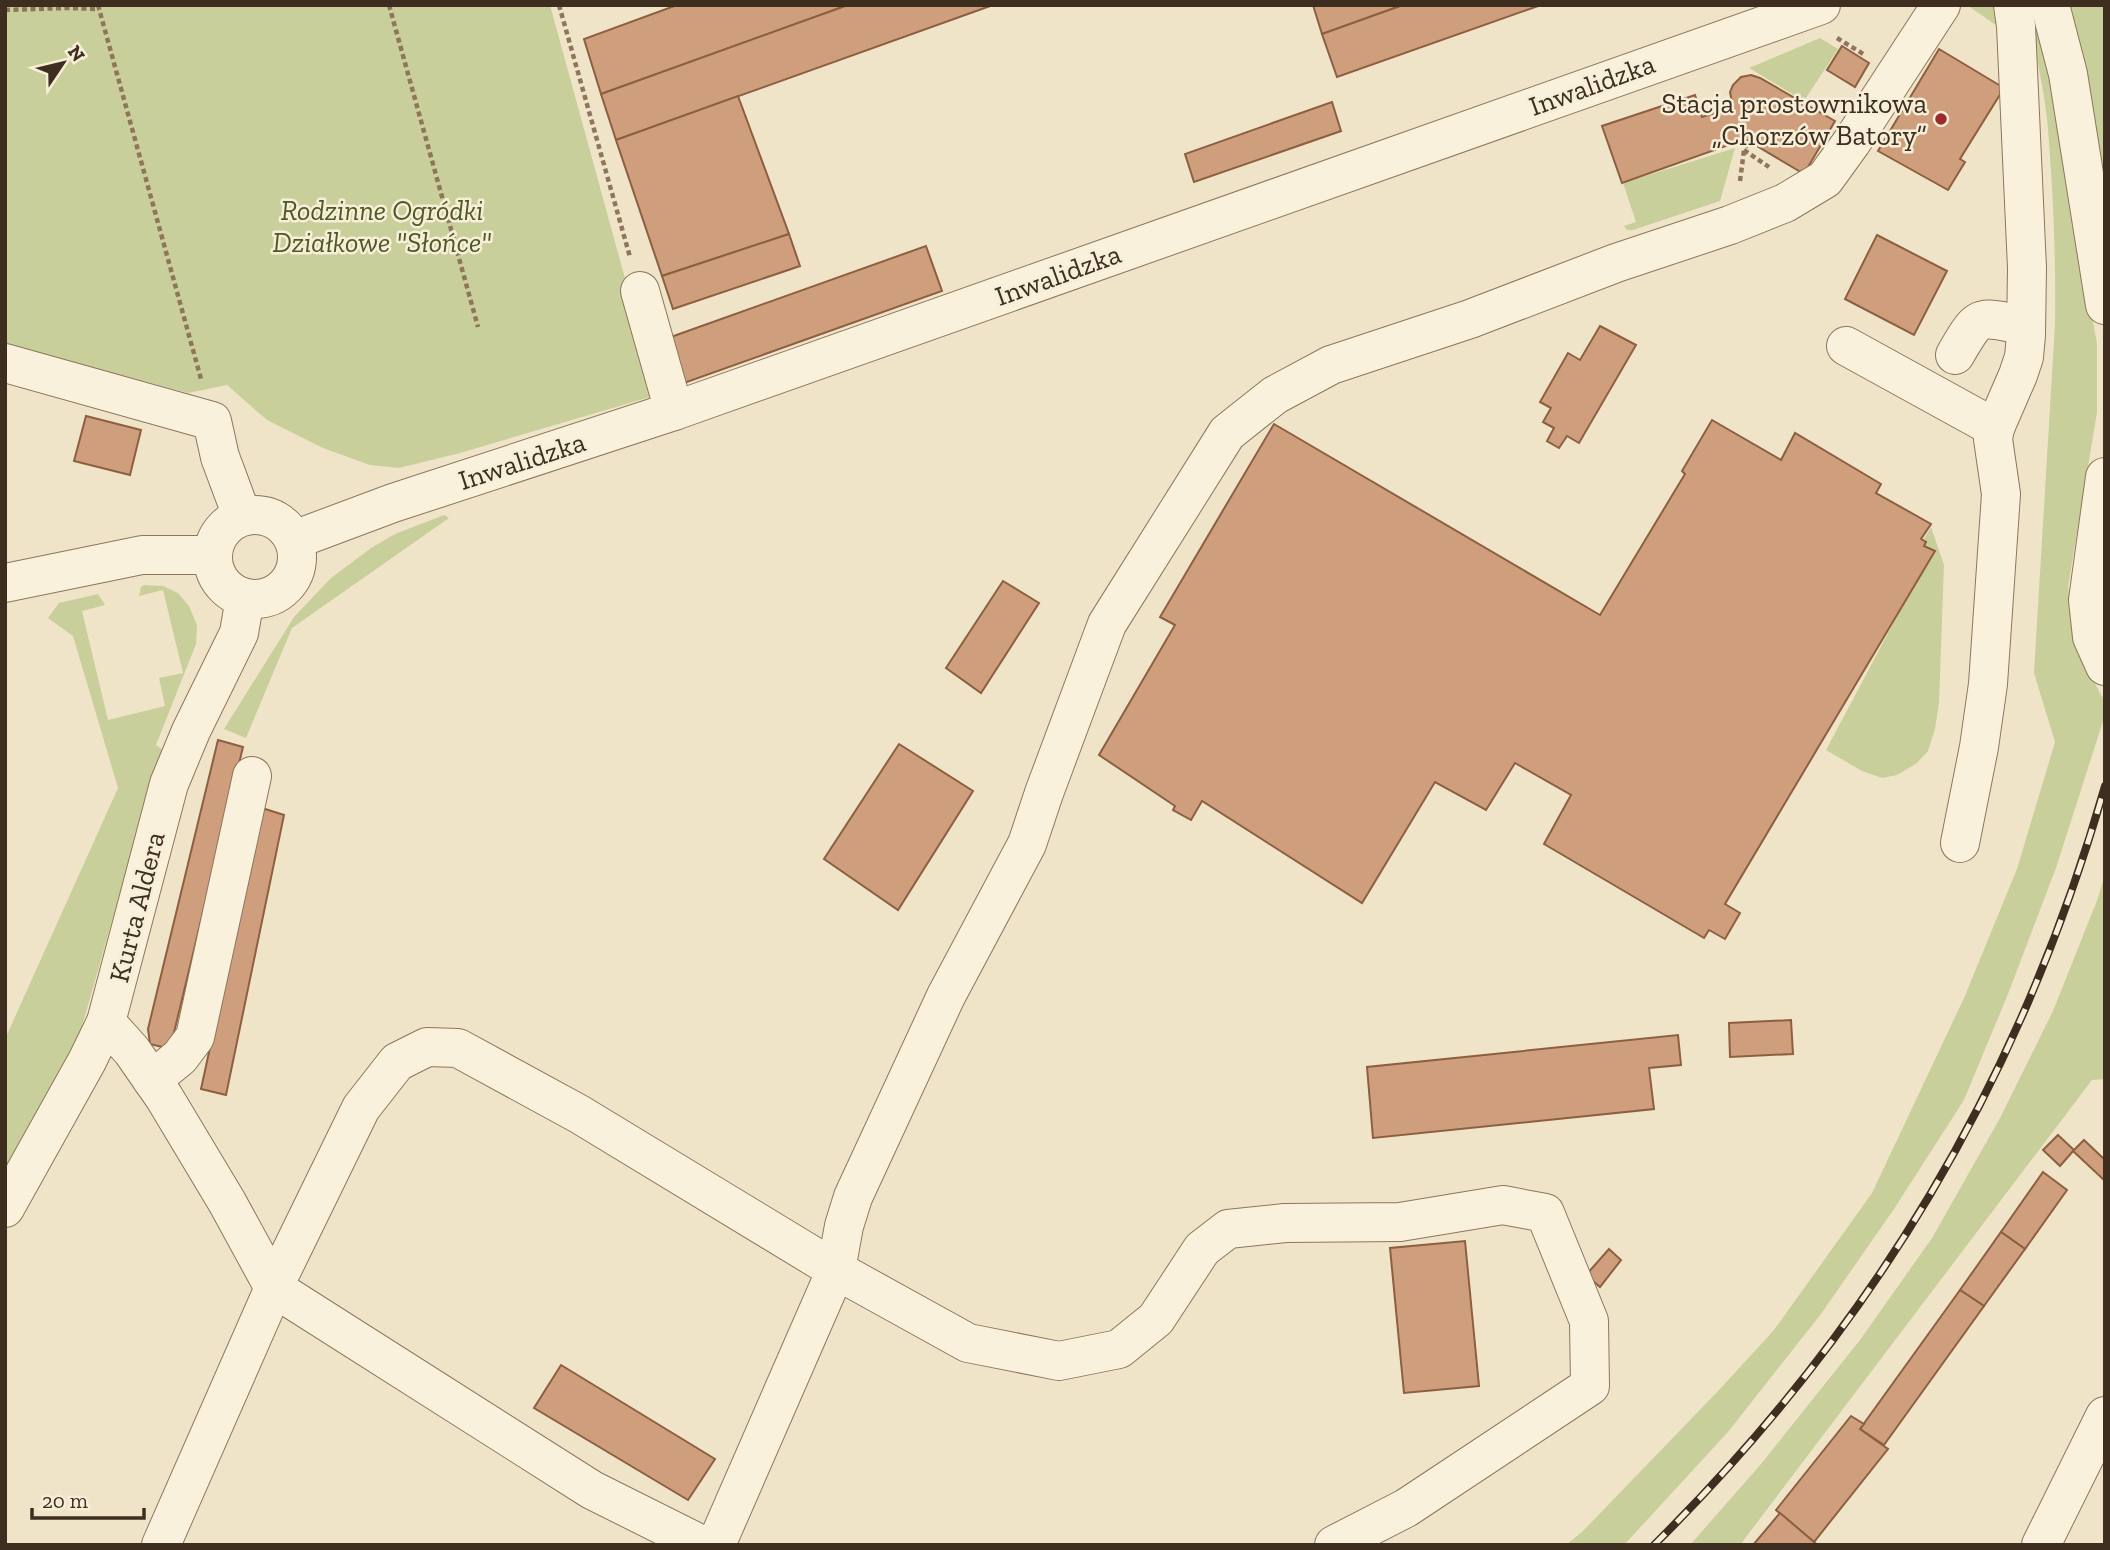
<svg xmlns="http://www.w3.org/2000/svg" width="2110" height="1550" font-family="'Zilla Slab',serif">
  <rect width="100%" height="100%" fill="#f0e4c8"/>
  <!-- green -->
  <g fill="#c9cf9b">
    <polygon points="5,5 550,5 657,395 460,453 399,468 370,465 323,448 267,420 227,385 188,393 5,344"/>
    <polygon points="1967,5 1999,5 2000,28"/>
    <path d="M2036 5 2097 344V412L2068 587 2073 631 2081 658 2105 702V715L2056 868 2008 994 1964 1100 1894 1209 1821 1314 1728 1432 1624 1545H1566L1583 1531 1719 1390 1774 1330 1872 1193 1964 998 2017 869 2055 742 2034 673 2055 324C2056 255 2053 186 2047 118 2043 80 2030 43 2036 5Z"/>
    <polygon points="2061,5 2105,5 2105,203"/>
    <polygon points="1820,38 1838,49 1804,101 1749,68"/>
    <polygon points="1735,148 1720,201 1633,230 1627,230 1624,226 1636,222 1623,183"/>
    <polygon points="444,515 449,518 292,628 246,738 224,729 294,617 331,578 371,548 395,534"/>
    <polygon points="1931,527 1944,565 1939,703 1935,729 1928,751 1917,763 1897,775 1882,778 1862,771 1826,750 1927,560 1916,552"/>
    <polygon points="144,585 163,586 178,593 189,606 197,625 196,644 156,745 163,750 151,784 79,1037 5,1174 5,1039 118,788 73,636 48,618 59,603 98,594 105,605 82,611 108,720 165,706 159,678 183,673 163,590 139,596 141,587"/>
    <polygon points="2105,874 2105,1079 2092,1080 1740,1545 1690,1545 1761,1464 1860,1340 1932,1238 2000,1118 2053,1011 2098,898"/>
  </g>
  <!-- building -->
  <g fill="#cf9f7d" stroke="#8d5f41" stroke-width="2">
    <polygon points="677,5 848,5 601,94 584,39"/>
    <polygon points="848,5 993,5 616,140 601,94"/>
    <polygon points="1313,5 1403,5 1322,34"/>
    <polygon points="1403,5 1541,5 1337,77 1322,34"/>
    <polygon points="1842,46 1869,63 1855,87 1827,70"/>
    <polygon points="1939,49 2004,88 1960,159 1965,162 1948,190 1878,151"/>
    <polygon points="1751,75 1760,78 1835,121 1804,174 1745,139 1622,183 1602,126 1695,95 1702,117 1733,107 1730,92 1733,85 1741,77"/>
    <polygon points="738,96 789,234 662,276 616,140"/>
    <polygon points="1332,102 1341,131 1194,182 1185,154"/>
    <polygon points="789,234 800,266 673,309 662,276"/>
    <polygon points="1877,235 1947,271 1914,335 1845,299"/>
    <polygon points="926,246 942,291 684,383 671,337"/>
    <polygon points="1600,326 1636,345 1579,443 1567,436 1559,448 1547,441 1554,428 1543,422 1551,408 1540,402 1568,353 1580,360"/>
    <polygon points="86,416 141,430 130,475 74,461"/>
    <polygon points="1712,420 1781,460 1795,433 1881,484 1876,493 1931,524 1921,539 1926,542 1924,546 1935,551 1725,904 1740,913 1725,939 1709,930 1704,938 1544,844 1571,795 1515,763 1486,810 1435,782 1362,903 1202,801 1191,820 1173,810 1175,806 1099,755 1175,625 1160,617 1274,424 1600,615 1685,474 1682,471"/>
    <polygon points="1003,581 1039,603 981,693 946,668"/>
    <polygon points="218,740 243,747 170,1049 150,1044 148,1029"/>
    <polygon points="899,744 973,791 898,910 824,859"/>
    <polygon points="262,808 284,815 226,1095 201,1089"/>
    <polygon points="1791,1020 1793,1054 1730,1057 1729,1023"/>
    <polygon points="1678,1035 1681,1065 1649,1068 1654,1109 1373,1138 1367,1067"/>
    <polygon points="2058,1135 2074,1150 2060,1166 2043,1150"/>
    <polygon points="2084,1140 2105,1160 2105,1181 2073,1151"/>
    <polygon points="2043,1172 2067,1190 2025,1249 2001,1232"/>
    <polygon points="2001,1232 2025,1249 1984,1306 1960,1290"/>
    <polygon points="1465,1241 1479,1386 1404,1393 1390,1248"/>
    <polygon points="1609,1249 1621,1260 1600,1287 1586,1275"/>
    <polygon points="1960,1290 1984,1306 1884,1445 1860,1429"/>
    <polygon points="561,1365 715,1459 688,1500 534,1408"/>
    <polygon points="1851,1416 1864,1424 1860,1429 1888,1449 1814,1542 1776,1510"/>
    <polygon points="1780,1513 1814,1542 1818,1545 1753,1545"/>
  </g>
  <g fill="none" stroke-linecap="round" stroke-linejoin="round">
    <!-- minor casing -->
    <g stroke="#8d765c" stroke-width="40">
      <g id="minor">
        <polyline points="2050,5 2068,74 2105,305"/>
        <polyline points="640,291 674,411"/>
        <polyline points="1846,346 1995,428 2018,375 2024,357 2026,335 2027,268 2016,26 2013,5"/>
        <path d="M1955 355C1981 310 1977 318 2026 325"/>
        <polyline points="5,363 212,421 220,457 242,516"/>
        <polyline points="2105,477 2088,600 2092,637 2105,666"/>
        <circle cx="255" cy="557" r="42"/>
        <polyline points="294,540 393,503 674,411 1821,5"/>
        <polyline points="5,583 142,555 212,555"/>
        <polyline points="1960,843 1979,747 1988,684 2001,494 1993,439 1995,428"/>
        <polyline points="106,1022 132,1051 164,1097 227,1202 274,1288 592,1490 702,1545"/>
        <polyline points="152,1080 180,1057 195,1037 252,776"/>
        <polyline points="5,1208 87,1061 106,1022 169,784 191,731 239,633 245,598"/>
        <polyline points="161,1545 280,1274 361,1108 397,1062 427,1047 458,1048 579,1114 836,1270 716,1545"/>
        <polyline points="1334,1545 1406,1508 1590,1386 1589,1321 1545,1213 1503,1205 1400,1222 1285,1223 1228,1229 1202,1249 1156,1319 1119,1349 1059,1361 968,1343 836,1270 844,1226 853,1197 946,996 1027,844 1044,793 1107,624 1227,433 1275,395 1331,365 1470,319 1616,263 1730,225 1785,203 1825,179 1851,143 1941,5"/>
        <polyline points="2041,1545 2105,1416"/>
      </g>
    </g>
    <!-- path -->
    <g stroke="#8d765c" stroke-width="4.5" stroke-dasharray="5 3.5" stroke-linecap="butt">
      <polyline points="98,5 201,379"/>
      <polyline points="389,5 478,327"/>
      <polyline points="559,5 630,257"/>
      <polyline points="5,10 66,8 99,9"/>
      <polyline points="1837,38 1865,55"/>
      <polyline points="1744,150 1769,167"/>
      <polyline points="1740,181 1744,150 1749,141"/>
    </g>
    <!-- minor -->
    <use href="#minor" stroke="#faf1dc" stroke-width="38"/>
    <!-- rail casing -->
    <g stroke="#3d2e20" stroke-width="8">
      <path id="rail" d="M1654 1545C1873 1328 2020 1082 2105 786"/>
    </g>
    <!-- rail -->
    <use href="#rail" stroke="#f7eed8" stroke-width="5" stroke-dasharray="16" stroke-linecap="butt"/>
  </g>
  <!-- markers -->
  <circle fill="#9e2a2b" stroke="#f7eed8" stroke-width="2.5" cx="1941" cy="119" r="7"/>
  <g text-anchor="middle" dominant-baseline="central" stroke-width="5" stroke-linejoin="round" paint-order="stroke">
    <!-- street labels -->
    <g font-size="28" fill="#3d2e20" stroke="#f7eed8">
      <text transform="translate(1592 85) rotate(-20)">Inwalidzka</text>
      <text transform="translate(1058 275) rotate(-20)">Inwalidzka</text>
      <text transform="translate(522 461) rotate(-18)">Inwalidzka</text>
      <text transform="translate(137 907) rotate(-76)">Kurta Aldera</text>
    </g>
    <!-- poi labels -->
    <g font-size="28" fill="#3d2e20" stroke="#f7eed8" text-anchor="end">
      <text x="1927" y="103">Stacja prostownikowa<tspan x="1927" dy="32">„Chorzów Batory”</tspan></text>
    </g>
    <!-- park labels -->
    <g font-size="28" font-style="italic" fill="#4d5a26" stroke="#f7eed8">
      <text x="382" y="210">Rodzinne Ogródki<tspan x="382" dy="32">Działkowe "Słońce"</tspan></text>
    </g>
  </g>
  <!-- border -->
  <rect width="2110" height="1550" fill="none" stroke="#3d2e20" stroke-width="14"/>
  <!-- north arrow -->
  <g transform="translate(63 63) rotate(55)" stroke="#f7eed8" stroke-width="5" paint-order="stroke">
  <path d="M0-5L12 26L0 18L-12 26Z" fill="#3d2e20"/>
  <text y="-10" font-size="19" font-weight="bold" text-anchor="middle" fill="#3d2e20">N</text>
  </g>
  <!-- scale -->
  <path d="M32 1508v10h112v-10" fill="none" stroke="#3d2e20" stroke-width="3.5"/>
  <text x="42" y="1508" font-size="21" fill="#3d2e20" stroke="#f7eed8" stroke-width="5" paint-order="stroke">20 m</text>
</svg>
